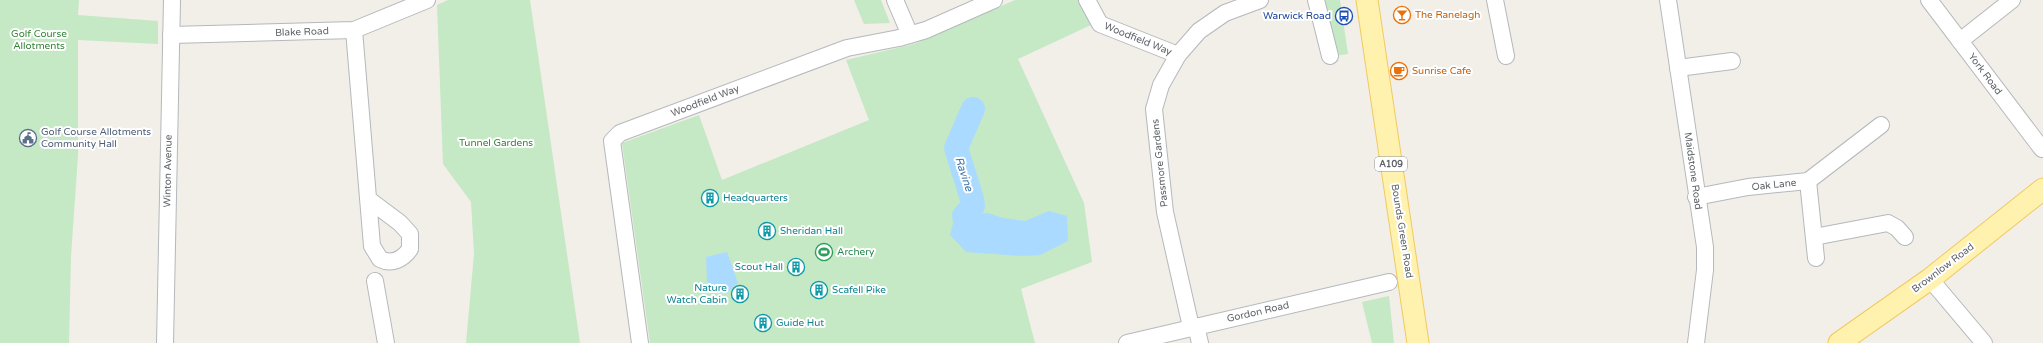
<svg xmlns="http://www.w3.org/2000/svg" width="2043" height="343" font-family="'Varela Round',sans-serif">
  <rect width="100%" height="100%" fill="#f1efe8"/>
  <!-- green -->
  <g fill="#c5e8c5">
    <polygon points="0,0 79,0 78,15 158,21 158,44 78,40 78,155 71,256 69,343 0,343"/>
    <polygon points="448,0 530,0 580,343 466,343 474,254 471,202 443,164 437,5"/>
    <polygon points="854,0 881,0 890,23 864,24"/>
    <polygon points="1015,0 1081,0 1093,24 1018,59 1084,203 1092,262 1021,289 1035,343 650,343 622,143 699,115 722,180 869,120 846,60 914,44"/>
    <polygon points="1321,0 1340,0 1348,54 1334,56"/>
    <polygon points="1389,296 1394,343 1372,343 1362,302"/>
  </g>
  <!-- water -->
  <g fill="#aadaff">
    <polygon points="1049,211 1067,216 1068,241 1040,255 1022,256 966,252 950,235 954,220 964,216 988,213 1003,218 1025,221"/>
    <polygon points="727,252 738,283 727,293 715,293 707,281 706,257"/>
  </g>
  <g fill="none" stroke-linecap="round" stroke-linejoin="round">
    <!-- river -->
    <polyline stroke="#aadaff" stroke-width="24" points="964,216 973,206 972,199 956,148 973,109"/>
    <!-- minor casing -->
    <g stroke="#b5b8bc" stroke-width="18">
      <g id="minor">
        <polyline points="895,0 910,35"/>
        <polyline points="1087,0 1100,24 1178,55"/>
        <polyline points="1316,0 1330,56"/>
        <polyline points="1495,0 1506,56"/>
        <polyline points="1668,0 1705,247 1705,270 1696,343"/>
        <polyline points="1929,0 2042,149"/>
        <path d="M354 30 372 246 380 259C392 265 403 259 410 249V234L400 223 368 199"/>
        <polyline points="171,35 354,30 427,0"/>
        <polyline points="1960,41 2012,0"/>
        <polyline points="1678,68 1732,61"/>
        <polyline points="1808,181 1816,258"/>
        <polyline points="1696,197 1748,187 1808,181 1881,125"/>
        <polyline points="1814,237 1888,223 1897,228 1905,237"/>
        <polyline points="1930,279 1984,343"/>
        <polyline points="375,281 386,343"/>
        <polyline points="1196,326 1200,343"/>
        <polyline points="1191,327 1165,212 1154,109 1161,85 1178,55 1199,31 1225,13 1260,0"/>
        <polyline points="165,343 172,0"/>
        <polyline points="640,343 612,141 620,133 847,48 899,38 926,30 994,0"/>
        <polyline points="1127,343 1389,282"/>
      </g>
    </g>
    <!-- major casing -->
    <g stroke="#f2c960" stroke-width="23">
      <g id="major">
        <polyline points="1367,0 1418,343"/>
        <polyline points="1839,343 1930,279 2043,189"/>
      </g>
    </g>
    <!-- minor -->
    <use href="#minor" stroke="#fff" stroke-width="16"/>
    <!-- major -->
    <use href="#major" stroke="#fff2af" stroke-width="21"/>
  </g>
  <!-- icons -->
  <defs>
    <g id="bar-ring" transform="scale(0.9)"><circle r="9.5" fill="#fff" stroke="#e8710a" stroke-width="1.5"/><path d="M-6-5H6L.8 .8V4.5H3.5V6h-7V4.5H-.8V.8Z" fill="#e8710a"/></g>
    <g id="bus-ring" transform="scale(0.9)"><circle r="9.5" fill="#fff" stroke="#1a4fb4" stroke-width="1.5"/><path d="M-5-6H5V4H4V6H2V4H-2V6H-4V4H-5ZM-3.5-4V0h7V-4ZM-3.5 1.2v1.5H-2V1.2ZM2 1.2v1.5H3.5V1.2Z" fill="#1a4fb4"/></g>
    <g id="cafe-ring" transform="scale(0.9)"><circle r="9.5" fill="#fff" stroke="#e8710a" stroke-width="1.5"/><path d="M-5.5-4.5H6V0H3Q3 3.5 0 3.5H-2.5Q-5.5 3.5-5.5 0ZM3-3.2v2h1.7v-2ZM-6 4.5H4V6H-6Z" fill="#e8710a"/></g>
    <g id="civic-ring" transform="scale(0.9)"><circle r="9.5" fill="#fff" stroke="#5c6f8a" stroke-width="1.5"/><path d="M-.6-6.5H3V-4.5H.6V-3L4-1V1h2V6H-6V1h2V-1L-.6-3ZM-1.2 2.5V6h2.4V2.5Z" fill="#5c6f8a"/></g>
    <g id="building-ring" transform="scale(0.9)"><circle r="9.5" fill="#fff" stroke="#0f9aa8" stroke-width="1.5"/><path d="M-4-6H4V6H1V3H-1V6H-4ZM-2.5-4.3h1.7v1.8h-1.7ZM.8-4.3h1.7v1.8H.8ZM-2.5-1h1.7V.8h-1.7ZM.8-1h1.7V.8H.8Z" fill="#0f9aa8"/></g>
    <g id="stadium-ring" transform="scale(0.9)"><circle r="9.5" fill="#fff" stroke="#2e9e5b" stroke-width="1.5"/><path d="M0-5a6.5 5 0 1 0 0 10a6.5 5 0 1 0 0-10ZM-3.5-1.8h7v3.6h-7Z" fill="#2e9e5b"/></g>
  </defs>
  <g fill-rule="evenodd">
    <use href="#bar-ring" x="1402" y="15"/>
    <use href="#bus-ring" x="1344" y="16"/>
    <use href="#cafe-ring" x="1399" y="71"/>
    <use href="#civic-ring" x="28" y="138"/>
    <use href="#building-ring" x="710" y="198"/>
    <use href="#building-ring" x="767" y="231"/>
    <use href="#stadium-ring" x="824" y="252"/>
    <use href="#building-ring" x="796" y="267"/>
    <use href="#building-ring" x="819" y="290"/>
    <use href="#building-ring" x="740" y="294"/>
    <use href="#building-ring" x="763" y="323"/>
  </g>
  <g text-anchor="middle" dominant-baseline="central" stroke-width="4" stroke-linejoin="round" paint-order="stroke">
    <!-- shield labels -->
    <rect fill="#fff" stroke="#8f9295" stroke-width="1" x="1375" y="157" width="32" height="14" rx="3"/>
    <g font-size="9" font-weight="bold" fill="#5f6368">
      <text x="1391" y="164">A109</text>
    </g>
    <!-- food labels -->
    <g font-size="10" fill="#c56008" stroke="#fff" text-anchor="start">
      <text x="1415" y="15">The Ranelagh</text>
      <text x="1412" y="71">Sunrise Cafe</text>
    </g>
    <!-- transit labels -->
    <g font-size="10" fill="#164399" stroke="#fff" text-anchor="end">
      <text x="1331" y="16">Warwick Road</text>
    </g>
    <!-- street labels -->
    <g font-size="10" fill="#5f6368" stroke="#fff">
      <text transform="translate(302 32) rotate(-2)">Blake Road</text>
      <text transform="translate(1138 39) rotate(22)">Woodfield Way</text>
      <text transform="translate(1985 74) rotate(53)">York Road</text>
      <text transform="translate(705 101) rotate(-21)">Woodfield Way</text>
      <text transform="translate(1160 163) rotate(-96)">Passmore Gardens</text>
      <text transform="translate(168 171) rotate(-89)">Winton Avenue</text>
      <text transform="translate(1693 171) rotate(82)">Maidstone Road</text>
      <text transform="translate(1774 185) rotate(-6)">Oak Lane</text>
      <text transform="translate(1402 231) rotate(81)">Bounds Green Road</text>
      <text transform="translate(1943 268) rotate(-37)">Brownlow Road</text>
      <text transform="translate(1258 312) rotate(-13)">Gordon Road</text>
    </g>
    <!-- park labels -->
    <g font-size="10" fill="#348238" stroke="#fff">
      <text x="39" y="34">Golf Course<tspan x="39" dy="12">Allotments</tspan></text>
      <text x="496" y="143">Tunnel Gardens</text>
    </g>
    <!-- service labels -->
    <g font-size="10" fill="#4e5e75" stroke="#fff" text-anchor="start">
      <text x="41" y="132">Golf Course Allotments<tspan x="41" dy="12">Community Hall</tspan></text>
    </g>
    <!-- culture labels -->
    <g font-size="10" fill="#0d838f" stroke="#fff" text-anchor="start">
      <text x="723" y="198">Headquarters</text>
      <text x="780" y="231">Sheridan Hall</text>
      <text x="783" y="267" text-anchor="end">Scout Hall</text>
      <text x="727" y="288" text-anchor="end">Nature<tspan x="727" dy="12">Watch Cabin</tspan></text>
      <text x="832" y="290">Scafell Pike</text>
      <text x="776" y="323">Guide Hut</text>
    </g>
    <!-- leisure labels -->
    <g font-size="10" fill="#27864d" stroke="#fff" text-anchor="start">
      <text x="837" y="252">Archery</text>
    </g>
    <!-- water labels -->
    <g font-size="11" font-style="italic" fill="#4174aa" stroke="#fff">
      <text transform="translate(964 174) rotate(72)">Ravine</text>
    </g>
  </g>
</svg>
